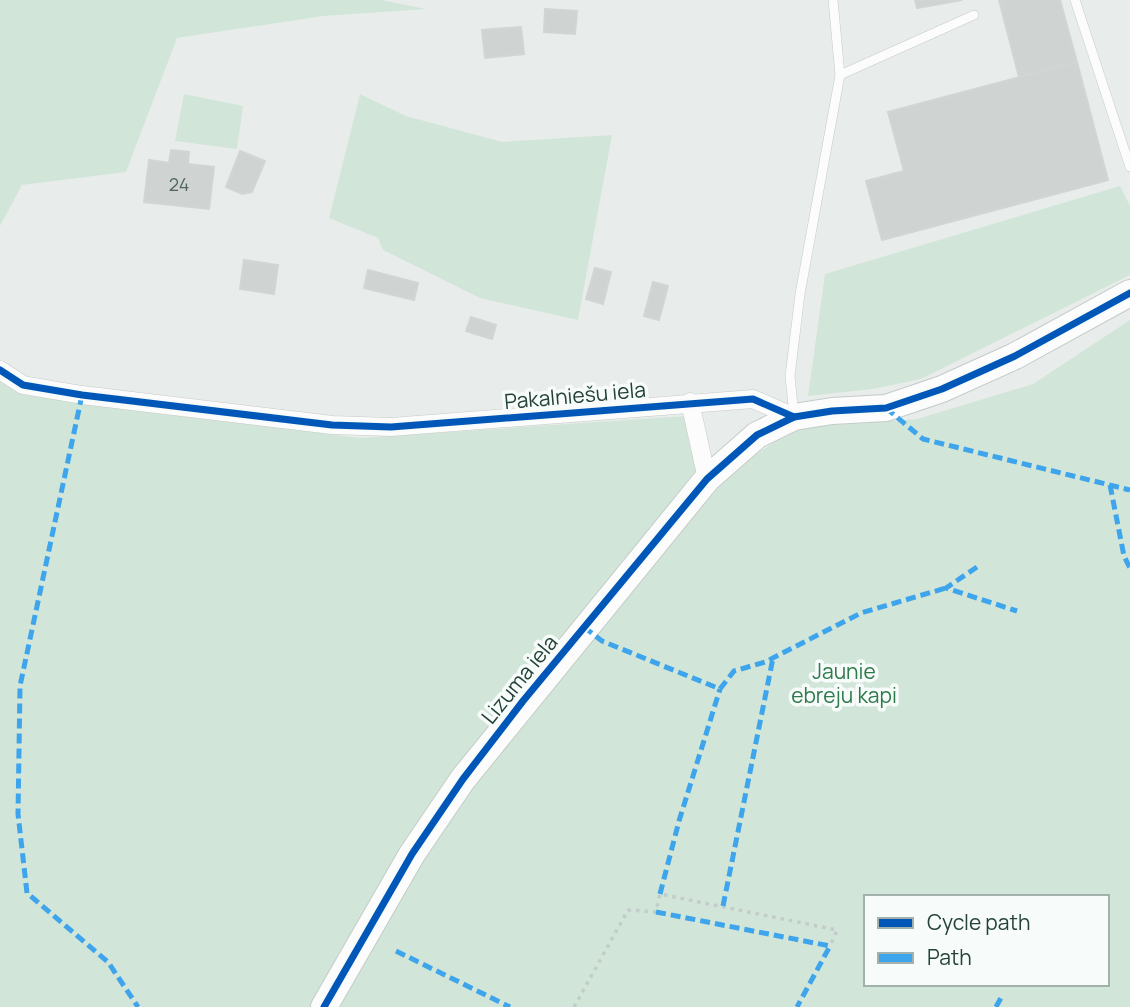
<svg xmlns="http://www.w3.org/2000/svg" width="1130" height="1007" font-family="Manrope,sans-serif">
  <rect width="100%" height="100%" fill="#e8edeb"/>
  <!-- green -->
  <g fill="#d1e6d8" fill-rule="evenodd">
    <polygon points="0,0 381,0 426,9 323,16 177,38 126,172 22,185 0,226"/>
    <polygon points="184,94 243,106 237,149 175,141"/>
    <polygon points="360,94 406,116 502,142 612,135 578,320 480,298 383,250 378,238 329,218"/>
    <polygon points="1120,186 1130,206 1130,275 921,379 873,389 808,396 825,274"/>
    <path d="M1130 320V1007H0V379L22 394 360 438 686 416 697 469 485 735 512 733 733 470 795 428 917 419 1033 384ZM866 897H1107V984H866Z"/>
  </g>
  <!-- building -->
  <g fill="#cfd4d2" stroke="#d1d6d4" stroke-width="2">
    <polygon points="915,0 962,0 917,8"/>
    <polygon points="999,0 1060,0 1077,62 1019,77"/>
    <polygon points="545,9 577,11 575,34 544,32"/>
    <polygon points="521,27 524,54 485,58 482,30"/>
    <polygon points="1077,62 1108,180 882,240 866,181 904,171 888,112"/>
    <polygon points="171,150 189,152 188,164 214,167 209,209 144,202 149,160 169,163"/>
    <polygon points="240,151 265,161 252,192 242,194 226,187"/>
    <polygon points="244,260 278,265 274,294 240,289"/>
    <polygon points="595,268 611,272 603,304 586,299"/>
    <polygon points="368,270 418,283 414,300 364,288"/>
    <polygon points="653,282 668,286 659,320 644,316"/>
    <polygon points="471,317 496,325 492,339 466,331"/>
  </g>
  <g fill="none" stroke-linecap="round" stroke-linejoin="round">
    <!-- lane casing -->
    <g stroke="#c5cac8" stroke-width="10">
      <g id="lane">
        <polyline points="1075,0 1130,167"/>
        <polyline points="840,75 974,15"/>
        <polyline points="794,416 790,376 800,294 840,75 833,0"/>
      </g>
    </g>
    <!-- street casing -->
    <g stroke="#c5cac8" stroke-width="19">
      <g id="street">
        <polyline points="0,370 23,385 82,395 332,425 391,427 753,399 794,417"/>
        <polyline points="690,402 707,479"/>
      </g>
    </g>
    <!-- secondary casing -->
    <g stroke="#c3cbc8" stroke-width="28">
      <polyline id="secondary" points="324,1007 412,854 463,779 707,479 757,435 794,417 832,411 886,408 942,389 1015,356 1130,293"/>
    </g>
    <!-- path -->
    <polyline stroke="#c3ccca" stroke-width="3.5" stroke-dasharray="3.5 5" stroke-linecap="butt" points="574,1007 628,910 656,912 660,894 837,930 830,946"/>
    <!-- lane -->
    <use href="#lane" stroke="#fcfcfc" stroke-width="9"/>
    <!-- street -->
    <use href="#street" stroke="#fcfcfc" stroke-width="18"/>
    <!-- secondary -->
    <use href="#secondary" stroke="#fcfcfc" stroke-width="26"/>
    <!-- quiet -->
    <g stroke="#3ea4ec" stroke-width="5" stroke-dasharray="10 5" stroke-linecap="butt">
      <polyline points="82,395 20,686 18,814 27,893 108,962 138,1007"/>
      <polyline points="886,408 923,439 1130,490"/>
      <polyline points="1110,485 1124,556 1130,568"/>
      <polyline points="977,567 946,588 1017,611"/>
      <polyline points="584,627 602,641 720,689 734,671 765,662 861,613 946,588"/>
      <polyline points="660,894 679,821 720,689"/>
      <polyline points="723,906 773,658"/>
      <polyline points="656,912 830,946 797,1007"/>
      <polyline points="396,951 510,1007"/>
      <polyline points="996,1007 1002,996"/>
    </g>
    <!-- cycleway casing -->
    <g stroke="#f7fbf9" stroke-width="11">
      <g id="cycleway">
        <polyline points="0,370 23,385 82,395 332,425 391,427 753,399 794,417 832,411 886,408 942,389 1015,356 1130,293"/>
        <polyline points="324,1007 412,854 463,779 523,701 707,479 757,435 794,417"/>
      </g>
    </g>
    <!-- cycleway -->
    <use href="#cycleway" stroke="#0057b8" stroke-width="7"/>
  </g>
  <g text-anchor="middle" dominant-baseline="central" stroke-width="7" stroke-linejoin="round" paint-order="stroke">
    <!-- number labels -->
    <g font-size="18" fill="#506761">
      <text x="179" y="184">24</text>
    </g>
    <!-- street labels -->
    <g font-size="21" fill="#24423a" stroke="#f7fbf9">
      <text transform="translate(575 395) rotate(-5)">Pakalniešu iela</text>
      <text transform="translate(519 679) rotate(-51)">Lizuma iela</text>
    </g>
    <!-- park labels -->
    <g font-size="21" fill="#2d7a4b" stroke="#f7fbf9">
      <text x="844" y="671">Jaunie<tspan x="844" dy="24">ebreju kapi</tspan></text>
    </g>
  </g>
  <!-- legend -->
  <rect x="864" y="895" width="245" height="91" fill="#f7fbf9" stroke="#a3b1ad" stroke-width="2"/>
  <rect x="878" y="918" width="35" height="10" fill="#0057b8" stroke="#a3b1ad" stroke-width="2"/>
  <text x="927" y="930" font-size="21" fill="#24423a">Cycle path</text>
  <rect x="878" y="953" width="35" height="10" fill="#3ea4ec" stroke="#a3b1ad" stroke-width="2"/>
  <text x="927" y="965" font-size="21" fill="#24423a">Path</text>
</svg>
